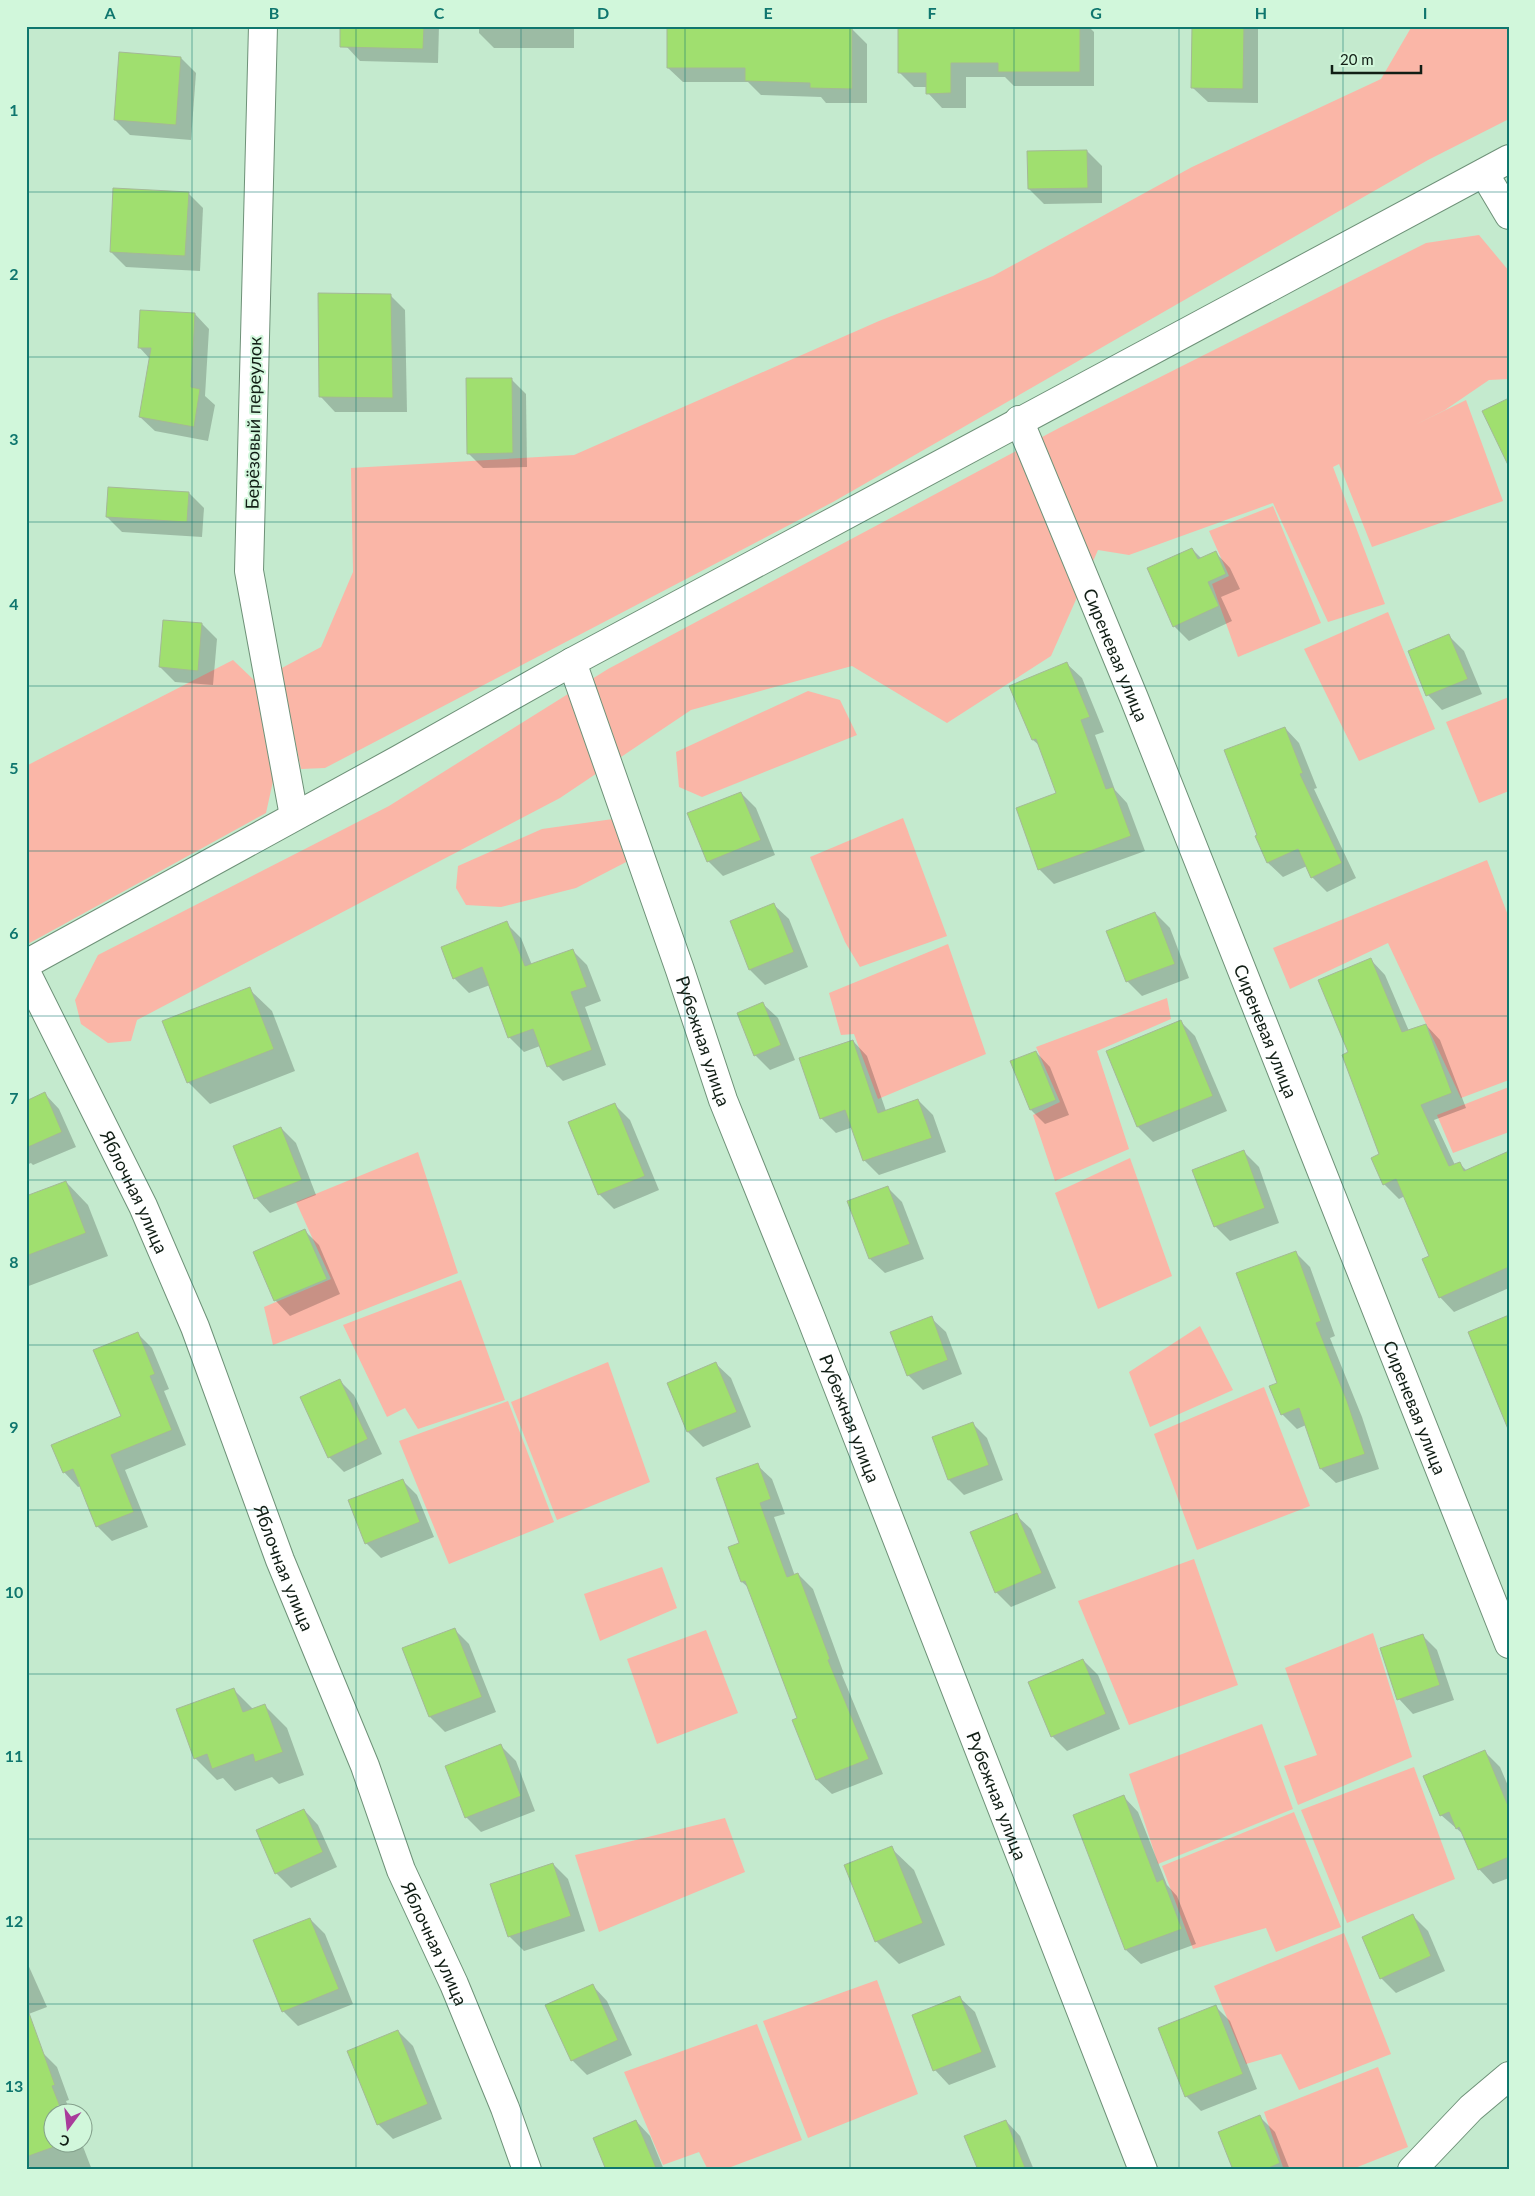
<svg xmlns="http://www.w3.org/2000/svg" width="1535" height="2196" font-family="Lato,sans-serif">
  <rect width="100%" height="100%" fill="#c4eace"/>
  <!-- green -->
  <g fill="#fab6a7">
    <polygon points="1412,26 1509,26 1509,119 1428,160 833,502 325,768 301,769 280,669 321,647 353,572 351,468 574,455 879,321 993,276 1192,167 1381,79"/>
    <polygon points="1479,235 1509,271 1509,379 1489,380 1445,410 1415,425 1466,400 1503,501 1372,547 1339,464 1333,467 1385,604 1328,622 1273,503 1129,555 1098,550 1051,656 947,723 852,666 691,710 560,798 137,1020 131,1041 108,1043 81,1024 75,1000 98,955 389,806 608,669 1059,428 1426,243"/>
    <polygon points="1273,506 1321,623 1238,657 1212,584 1229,576 1209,531"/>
    <polygon points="1388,612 1435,729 1359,761 1304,649"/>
    <polygon points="233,660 256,682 273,781 266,813 26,945 26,766"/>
    <polygon points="808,691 840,700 857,735 702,797 679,787 676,752"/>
    <polygon points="1509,697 1509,791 1479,803 1446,722"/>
    <polygon points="903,818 947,936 860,967 845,942 810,857"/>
    <polygon points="613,819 630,860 576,888 501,907 466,905 456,888 458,866 542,829"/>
    <polygon points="1487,860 1509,918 1509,1080 1461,1098 1388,943 1290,989 1273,948"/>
    <polygon points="948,944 986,1054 878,1099 854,1034 841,1035 829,993"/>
    <polygon points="1167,998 1171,1019 1097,1051 1129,1149 1055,1181 1033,1115 1060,1102 1036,1047"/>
    <polygon points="1509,1087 1509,1132 1453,1153 1437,1115"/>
    <polygon points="418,1152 458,1273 273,1345 264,1307 331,1279 296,1202"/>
    <polygon points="1130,1158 1172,1276 1098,1309 1055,1193"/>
    <polygon points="461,1280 505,1400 418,1429 405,1408 387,1417 343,1325"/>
    <polygon points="1200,1326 1233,1390 1150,1427 1129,1372"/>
    <polygon points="608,1362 650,1482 557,1520 511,1402"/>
    <polygon points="1264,1387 1310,1506 1197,1550 1154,1434"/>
    <polygon points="508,1401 554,1522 449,1564 399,1441"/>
    <polygon points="1194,1559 1238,1685 1129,1725 1078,1601"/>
    <polygon points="662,1567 677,1608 600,1641 584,1594"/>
    <polygon points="706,1630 738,1713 657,1744 627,1659"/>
    <polygon points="1373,1633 1412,1757 1298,1805 1284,1766 1317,1755 1285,1668"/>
    <polygon points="1262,1724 1293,1809 1158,1864 1129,1774"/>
    <polygon points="1414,1767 1455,1879 1347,1923 1301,1810"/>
    <polygon points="1294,1812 1341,1927 1276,1952 1266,1928 1193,1949 1162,1866"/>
    <polygon points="725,1818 745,1872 599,1932 575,1855"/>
    <polygon points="1344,1933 1391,2054 1299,2090 1281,2054 1246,2064 1214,1986"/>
    <polygon points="877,1980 918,2094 808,2138 763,2021"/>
    <polygon points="757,2024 802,2140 723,2170 708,2170 699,2152 663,2165 624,2072"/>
    <polygon points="1378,2067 1408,2147 1350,2170 1284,2170 1264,2112"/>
  </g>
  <!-- shadow -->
  <g fill="#0003">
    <polygon points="346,26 439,26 438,63 360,61 346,46"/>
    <polygon points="479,26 574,26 574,48 494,48 479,33"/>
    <polygon points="668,26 783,26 786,29 852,29 867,44 867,103 826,103 821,97 761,95 748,82 683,82 668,68"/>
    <polygon points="899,26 1088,26 1094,32 1094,86 1014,86 1005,77 966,77 966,108 942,108 928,93 927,87 914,87 899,72"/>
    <polygon points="1193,26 1258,26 1258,103 1208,102 1193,88"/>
    <polygon points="120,54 181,58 196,73 191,140 130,135 115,120"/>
    <polygon points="1087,151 1102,166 1102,203 1044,204 1029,189"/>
    <polygon points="188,193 203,208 200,271 126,267 111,252"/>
    <polygon points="390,295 405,310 407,412 335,412 321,397"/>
    <polygon points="195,314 209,329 205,396 215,405 208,441 155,431 140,417 150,359 139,347"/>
    <polygon points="511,379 526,394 527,467 483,468 468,453"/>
    <polygon points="189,493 204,508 202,537 122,532 107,517"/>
    <polygon points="1192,549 1202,559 1216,553 1230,568 1240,589 1221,597 1232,621 1189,641 1174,626"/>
    <polygon points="202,624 217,639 213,685 175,682 160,667"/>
    <polygon points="1449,636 1464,651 1482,694 1442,710 1428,695 1410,652"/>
    <polygon points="1067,664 1082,678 1104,732 1095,735 1115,790 1127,803 1145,851 1054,884 1039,869 1058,794 1041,747 1033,740"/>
    <polygon points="1285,728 1299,743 1317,788 1314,789 1356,878 1327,892 1312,877 1307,866 1283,877 1268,863 1256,837"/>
    <polygon points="741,793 756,808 775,855 723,876 708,861"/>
    <polygon points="774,905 789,919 808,967 765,985 750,970 731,922"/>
    <polygon points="1155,913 1170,928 1189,978 1142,996 1127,981 1108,932"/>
    <polygon points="506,923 521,938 532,965 573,951 587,965 601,1001 585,1007 606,1065 563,1081 548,1066 540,1046 524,1052 509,1037 490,985 469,993 454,978"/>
    <polygon points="1371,960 1385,975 1409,1031 1426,1025 1440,1040 1466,1108 1434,1120 1455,1165 1459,1163 1467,1171 1509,1248 1509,1288 1454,1312 1440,1297 1431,1257 1405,1196 1399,1199 1384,1184 1381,1155 1350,1053"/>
    <polygon points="249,989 272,1011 295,1071 210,1104 188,1082"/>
    <polygon points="763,1004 778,1018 795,1060 770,1070 755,1055"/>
    <polygon points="1181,1022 1195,1036 1227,1111 1153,1142 1138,1127 1107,1052"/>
    <polygon points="853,1041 867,1056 886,1111 918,1100 933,1115 946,1152 879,1175 864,1160 853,1127 836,1133 821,1118"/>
    <polygon points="1036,1052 1050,1067 1069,1115 1045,1124 1031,1110"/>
    <polygon points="45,1094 59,1109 76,1147 33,1165 31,1163 26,1165 26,1102"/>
    <polygon points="615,1105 630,1120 659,1190 614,1209 599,1194"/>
    <polygon points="281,1128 296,1143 316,1195 270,1213 256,1198"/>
    <polygon points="1244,1152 1259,1167 1279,1223 1230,1241 1215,1226"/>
    <polygon points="66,1182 88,1205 108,1256 26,1287 26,1198"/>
    <polygon points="887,1187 902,1202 924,1259 885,1273 870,1259"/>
    <polygon points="304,1230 319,1245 340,1294 290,1316 276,1301 254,1252"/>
    <polygon points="1295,1252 1310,1267 1335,1336 1330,1338 1362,1417 1379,1469 1336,1483 1321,1469 1306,1425 1297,1429 1282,1414 1278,1384"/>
    <polygon points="931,1318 946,1332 962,1374 923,1390 908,1375"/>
    <polygon points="137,1333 152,1348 169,1389 164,1391 186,1445 125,1470 148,1527 112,1541 97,1526 81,1486 78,1487 64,1472 122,1417"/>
    <polygon points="716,1364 731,1378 751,1427 703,1447 688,1432 668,1383"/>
    <polygon points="339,1380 354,1395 382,1454 344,1472 329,1457"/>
    <polygon points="972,1423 987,1438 1003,1480 964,1495 949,1480 933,1438"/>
    <polygon points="757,1465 772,1479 785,1514 774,1517 795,1576 798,1574 813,1589 844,1674 842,1675 883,1774 832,1794 817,1780 793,1720 799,1718 750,1589 742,1582 740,1544"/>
    <polygon points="402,1480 417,1495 434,1537 381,1558 366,1543"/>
    <polygon points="1016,1515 1031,1529 1056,1588 1011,1607 996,1592"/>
    <polygon points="454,1629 469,1644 496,1712 445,1732 430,1717 403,1649"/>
    <polygon points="1422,1635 1437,1650 1454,1700 1413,1714 1399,1699"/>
    <polygon points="1083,1660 1098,1675 1120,1729 1067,1751 1052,1736"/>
    <polygon points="234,1690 254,1710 265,1706 287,1728 304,1775 279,1784 272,1777 235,1791 223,1778 217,1780 195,1758"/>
    <polygon points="501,1746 516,1761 535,1811 481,1832 466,1817"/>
    <polygon points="1485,1752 1500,1767 1509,1788 1509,1878 1493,1884 1479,1869 1464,1835 1441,1815"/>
    <polygon points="1124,1797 1138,1812 1167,1885 1177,1896 1196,1944 1141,1964 1126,1950 1074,1816"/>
    <polygon points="304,1810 318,1825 337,1867 291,1888 276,1873"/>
    <polygon points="891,1848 914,1870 945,1945 899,1964 876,1941"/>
    <polygon points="553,1864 568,1879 585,1931 524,1951 509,1936"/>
    <polygon points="1413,1916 1428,1931 1445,1971 1396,1993 1381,1978"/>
    <polygon points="310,1919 325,1934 353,2004 298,2026 283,2011"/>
    <polygon points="26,1960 47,2007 26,2015"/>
    <polygon points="593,1986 607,2001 632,2055 587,2075 572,2060"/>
    <polygon points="960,1998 975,2012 996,2067 949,2085 935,2070"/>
    <polygon points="1215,2006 1230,2021 1257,2089 1201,2111 1186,2096"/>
    <polygon points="398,2031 413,2046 442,2119 393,2139 378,2124"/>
    <polygon points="42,2052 57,2067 69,2100 66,2101 71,2114 52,2114 52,2144 82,2144 92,2170 32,2170 26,2162 26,2058"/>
    <polygon points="1260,2117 1275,2132 1290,2170 1234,2170"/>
    <polygon points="636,2121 650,2136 664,2170 607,2170"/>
    <polygon points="1006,2121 1020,2136 1034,2170 979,2170"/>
  </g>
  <!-- building -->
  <g fill="#a0df6f" stroke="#a4b997">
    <polygon points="340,26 424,26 423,49 340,47"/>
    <polygon points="667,26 852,28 852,89 810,88 810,83 745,81 745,68 667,68"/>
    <polygon points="898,26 1080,26 1080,72 998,72 998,63 951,63 951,93 926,94 926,73 898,73"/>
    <polygon points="1192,26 1244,26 1243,89 1191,88"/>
    <polygon points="119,52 181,57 176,125 114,120"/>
    <polygon points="1087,150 1088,188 1028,189 1027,151"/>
    <polygon points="113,188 189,192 185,256 110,252"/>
    <polygon points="318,293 391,294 393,398 319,397"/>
    <polygon points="140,310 195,313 191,387 200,389 194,427 139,417 151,348 138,348"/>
    <polygon points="466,378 512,378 513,453 467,454"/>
    <polygon points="1509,398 1509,467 1482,411"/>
    <polygon points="108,487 189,492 187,522 106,517"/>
    <polygon points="1192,548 1198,559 1216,551 1226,574 1208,582 1219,606 1173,627 1147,568"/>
    <polygon points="163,620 202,623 198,671 159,667"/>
    <polygon points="1449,634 1468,679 1426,696 1408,651"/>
    <polygon points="1067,662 1090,717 1081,720 1106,789 1113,787 1131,836 1038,870 1016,808 1056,793 1036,739 1032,740 1009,686"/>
    <polygon points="1285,727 1303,773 1300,774 1342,863 1311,878 1298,849 1267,863 1255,836 1257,835 1224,750"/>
    <polygon points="741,792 761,840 707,862 687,813"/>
    <polygon points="774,903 794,952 749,970 730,921"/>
    <polygon points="1155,912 1175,964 1126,982 1106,931"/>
    <polygon points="507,921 525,966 573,949 587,987 571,992 592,1050 547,1067 533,1029 508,1038 482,967 453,979 441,947"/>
    <polygon points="1371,958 1402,1032 1426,1024 1452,1093 1421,1105 1449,1166 1460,1162 1464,1171 1509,1151 1509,1267 1439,1298 1422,1259 1429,1256 1396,1179 1383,1185 1371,1158 1379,1154 1342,1055 1348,1052 1318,980"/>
    <polygon points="250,987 274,1049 187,1083 162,1021"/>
    <polygon points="763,1002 781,1045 754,1056 737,1013"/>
    <polygon points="1181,1020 1213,1096 1137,1127 1106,1051"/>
    <polygon points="853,1040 878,1113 918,1099 932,1138 863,1161 845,1110 820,1119 799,1058"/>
    <polygon points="1036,1051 1056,1100 1030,1110 1010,1061"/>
    <polygon points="45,1092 62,1132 26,1148 26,1101"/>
    <polygon points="615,1103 645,1176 598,1195 568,1122"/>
    <polygon points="281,1127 302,1180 254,1199 233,1146"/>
    <polygon points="1244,1150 1265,1208 1214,1227 1192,1170"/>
    <polygon points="66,1181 86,1233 26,1256 26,1196"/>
    <polygon points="888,1186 910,1244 869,1259 847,1201"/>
    <polygon points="305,1229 327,1279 274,1301 253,1252"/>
    <polygon points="1296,1251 1321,1321 1316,1323 1347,1401 1365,1454 1320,1469 1299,1408 1281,1415 1269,1386 1277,1383 1236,1273"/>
    <polygon points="1509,1315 1509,1429 1508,1429 1468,1332"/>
    <polygon points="932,1316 948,1360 907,1376 890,1332"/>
    <polygon points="138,1332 155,1374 150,1376 172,1430 111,1455 134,1512 96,1527 73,1469 63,1473 51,1445 121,1416 93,1350"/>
    <polygon points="716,1362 737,1412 687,1432 667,1383"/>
    <polygon points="340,1379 368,1439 328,1458 300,1397"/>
    <polygon points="973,1422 989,1465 948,1480 932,1437"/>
    <polygon points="758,1463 771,1499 760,1503 787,1577 798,1573 830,1659 828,1660 869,1759 816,1780 792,1720 797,1718 745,1581 741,1582 728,1547 739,1543 716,1478"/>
    <polygon points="403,1479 420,1522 365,1544 348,1500"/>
    <polygon points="1017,1513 1042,1573 995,1593 970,1532"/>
    <polygon points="455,1628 482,1697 429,1717 402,1648"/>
    <polygon points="1423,1634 1440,1685 1397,1700 1380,1648"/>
    <polygon points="1083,1659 1106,1714 1051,1737 1028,1682"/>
    <polygon points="234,1688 243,1712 265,1704 283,1752 255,1762 253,1754 212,1769 207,1754 194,1759 176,1709"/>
    <polygon points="501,1744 521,1796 465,1818 445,1766"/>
    <polygon points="1485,1750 1509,1808 1509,1857 1478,1870 1459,1827 1456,1829 1449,1812 1440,1816 1423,1776"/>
    <polygon points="1124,1795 1157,1882 1163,1879 1182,1929 1125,1950 1073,1815"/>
    <polygon points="304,1809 323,1852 275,1874 256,1830"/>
    <polygon points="892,1846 923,1923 875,1942 844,1865"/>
    <polygon points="553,1863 571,1916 508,1937 490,1884"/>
    <polygon points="1413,1914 1431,1956 1380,1979 1362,1937"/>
    <polygon points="310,1918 339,1989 282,2012 253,1940"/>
    <polygon points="593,1984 618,2040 571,2061 545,2005"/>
    <polygon points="960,1996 982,2052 933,2071 912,2015"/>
    <polygon points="1216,2005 1243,2074 1185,2097 1158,2028"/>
    <polygon points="26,2013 29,2013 55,2085 52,2086 63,2114 52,2114 52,2144 62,2144 26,2157"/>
    <polygon points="398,2030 428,2104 377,2125 347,2051"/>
    <polygon points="1260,2115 1280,2163 1264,2170 1233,2170 1218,2132"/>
    <polygon points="636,2120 657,2170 606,2170 593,2138"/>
    <polygon points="1006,2120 1026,2170 978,2170 964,2136"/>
  </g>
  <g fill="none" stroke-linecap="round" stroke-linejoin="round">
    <!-- minor casing -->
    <g stroke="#6e9178" stroke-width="30">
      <g id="minor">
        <polyline points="263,26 249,571 294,816"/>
        <polyline points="1484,173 1509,215"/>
        <path id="s1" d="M1019 420 1134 698 1509 1644"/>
        <path id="s2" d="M572 662 680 970 723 1100 811 1318 1143 2170"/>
        <path id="s3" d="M26 972 143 1206 195 1327 280 1560 365 1766 401 1870 454 1984 505 2108 527 2170"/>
        <polyline points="1412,2170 1471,2108 1509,2076"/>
      </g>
    </g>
    <!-- tertiary casing -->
    <g stroke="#6e9178" stroke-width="30">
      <polyline id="tertiary" points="26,964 398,760 572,662 1509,159"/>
    </g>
    <!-- minor -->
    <use href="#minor" stroke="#fff" stroke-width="28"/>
    <!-- tertiary -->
    <use href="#tertiary" stroke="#fff" stroke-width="28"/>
  </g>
  <!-- grid -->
  <path fill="none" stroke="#0f766e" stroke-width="1" stroke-opacity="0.55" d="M192 26V2170M356 26V2170M521 26V2170M685 26V2170M850 26V2170M1014 26V2170M1179 26V2170M1343 26V2170M26 192H1509M26 357H1509M26 522H1509M26 686H1509M26 851H1509M26 1016H1509M26 1180H1509M26 1345H1509M26 1510H1509M26 1674H1509M26 1839H1509M26 2004H1509"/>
  <g text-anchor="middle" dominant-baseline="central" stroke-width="4" stroke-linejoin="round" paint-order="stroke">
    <!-- street labels -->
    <g font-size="18" fill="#111e15" stroke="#d1f7db">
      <text transform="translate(253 423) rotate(-89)">Берёзовый переулок</text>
      <text stroke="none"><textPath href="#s1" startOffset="254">Сиреневая улица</textPath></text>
      <text stroke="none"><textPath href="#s1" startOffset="659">Сиреневая улица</textPath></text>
      <text stroke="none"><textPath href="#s2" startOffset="401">Рубежная улица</textPath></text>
      <text stroke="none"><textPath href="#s3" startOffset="245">Яблочная улица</textPath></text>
      <text stroke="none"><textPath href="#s1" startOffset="1064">Сиреневая улица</textPath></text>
      <text stroke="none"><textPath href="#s2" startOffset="806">Рубежная улица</textPath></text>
      <text stroke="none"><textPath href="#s3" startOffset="650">Яблочная улица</textPath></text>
      <text stroke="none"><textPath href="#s2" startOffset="1211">Рубежная улица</textPath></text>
      <text stroke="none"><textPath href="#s3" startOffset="1055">Яблочная улица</textPath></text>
    </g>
  </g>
  <!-- border -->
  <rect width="1535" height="2196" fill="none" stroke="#d1f7db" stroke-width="55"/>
  <!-- north arrow -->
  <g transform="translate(68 2128) rotate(195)"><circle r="24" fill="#d1f7db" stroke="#84a08c"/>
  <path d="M0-4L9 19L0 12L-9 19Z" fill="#a93c9b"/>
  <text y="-8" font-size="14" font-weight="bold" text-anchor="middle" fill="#111e15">С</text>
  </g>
  <!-- scale -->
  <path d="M1332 65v8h89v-8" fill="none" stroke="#111e15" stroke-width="2.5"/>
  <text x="1340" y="65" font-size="15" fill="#111e15" stroke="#d1f7db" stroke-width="4" paint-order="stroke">20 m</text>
  <rect x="28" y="28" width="1480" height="2140" fill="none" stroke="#0f766e" stroke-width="2"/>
  <g font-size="16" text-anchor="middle" font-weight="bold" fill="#0f766e">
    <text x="110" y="19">A</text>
    <text x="274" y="19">B</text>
    <text x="439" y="19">C</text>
    <text x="603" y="19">D</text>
    <text x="768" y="19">E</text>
    <text x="932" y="19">F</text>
    <text x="1096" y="19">G</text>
    <text x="1261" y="19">H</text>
    <text x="1425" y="19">I</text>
    <text x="14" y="116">1</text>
    <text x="14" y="280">2</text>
    <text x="14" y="445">3</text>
    <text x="14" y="610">4</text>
    <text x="14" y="774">5</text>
    <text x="14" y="939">6</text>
    <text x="14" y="1104">7</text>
    <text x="14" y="1268">8</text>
    <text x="14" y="1433">9</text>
    <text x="14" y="1598">10</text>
    <text x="14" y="1762">11</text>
    <text x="14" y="1927">12</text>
    <text x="14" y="2092">13</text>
  </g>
</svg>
